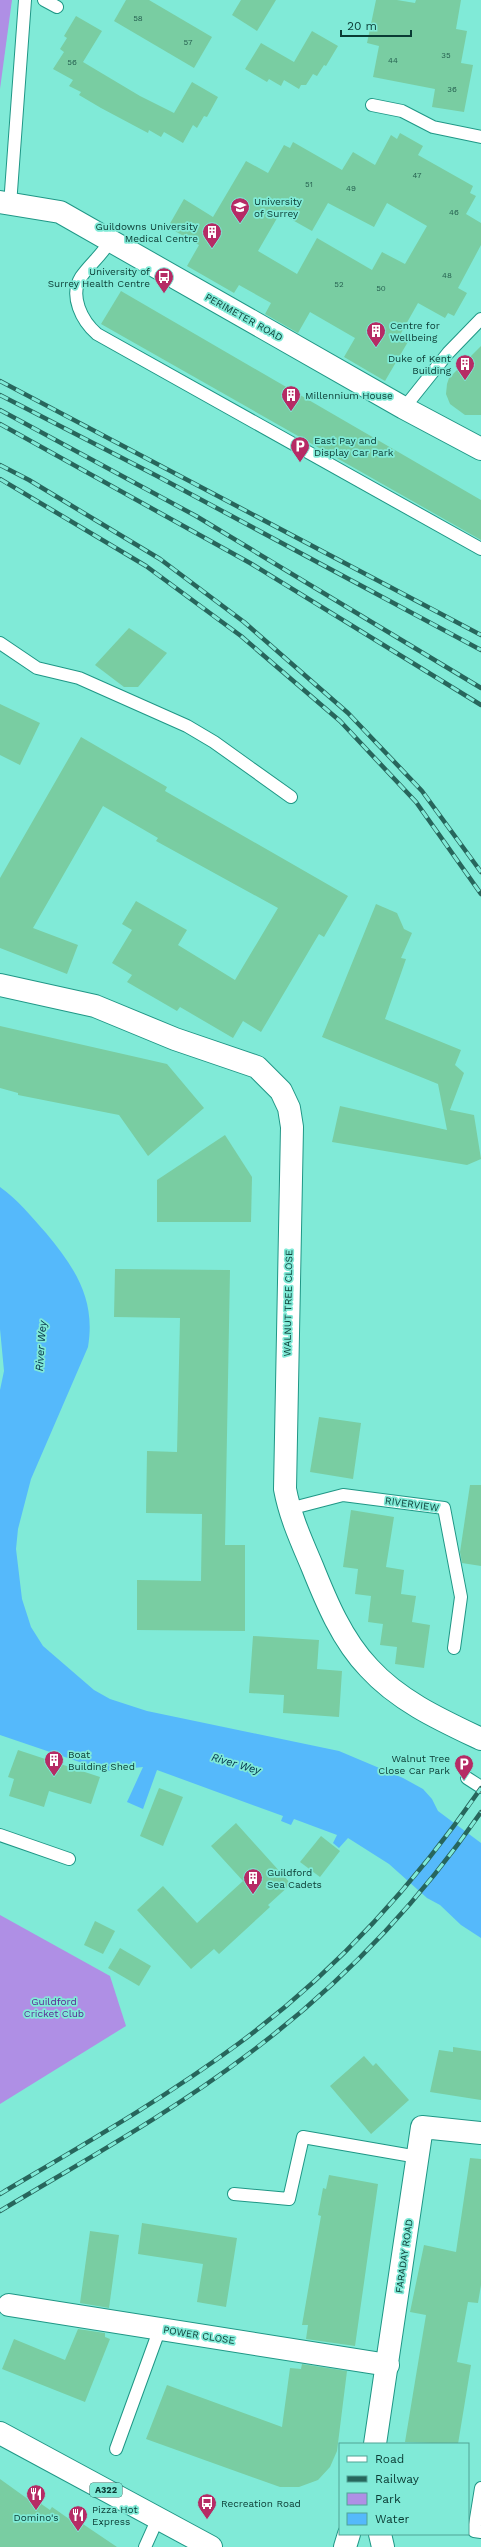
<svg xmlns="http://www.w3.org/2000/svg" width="481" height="2547" font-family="'Work Sans',sans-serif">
  <rect width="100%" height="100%" fill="#80ead7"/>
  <!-- green -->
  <g fill="#af8fe5">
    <polygon points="0,0 12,0 0,89"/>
    <polygon points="0,1915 110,1976 126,2026 0,2104"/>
  </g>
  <!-- water -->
  <path fill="#55b9fb" d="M0 1187C18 1200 31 1216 46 1233 75 1268 96 1299 88 1347L31 1479 18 1529 16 1549 22 1599 31 1627 43 1646 94 1690 110 1699 147 1711 339 1751 403 1778 423 1789 432 1799 438 1811 481 1843V1938L461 1925 440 1905 427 1898 389 1864 348 1838 339 1848 333 1843 337 1835 294 1819 291 1825 281 1821 283 1816 157 1770 143 1809 127 1802 143 1767 106 1771 0 1735V1390L4 1371 0 1329Z"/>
  <!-- building -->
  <g fill="#79cda2" fill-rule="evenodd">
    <polygon points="126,0 149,0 212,37 194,68 114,21"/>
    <polygon points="241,0 276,0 257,31 232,15"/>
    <polygon points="376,0 397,0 415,3 416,0 461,0 456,29 467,31 461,63 473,65 464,112 432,107 435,89 373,77 379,46 367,43"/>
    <polygon points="76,16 102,31 83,62 140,96 174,113 192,82 218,97 207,117 204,116 197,128 193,125 183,143 164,132 161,137 149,130 148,133 101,108 79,95 81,92 69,86 73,80 53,69 64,52 60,49 67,38 64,36"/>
    <polygon points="312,31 338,46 326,66 324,65 317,76 313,74 306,85 301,85 299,89 284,80 281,86 269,79 267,82 245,69 261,43 294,62"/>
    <path d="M400 133 423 146 418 155 473 186 470 193 476 196 466 214 481 223V245L458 288 467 293 454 316 448 313 445 318 418 303 400 335 409 340 385 381 344 357 355 338 310 312 298 333 265 314 271 303 239 285 234 293 187 266 199 245 168 227 184 199 213 217 246 161 268 173 284 145 290 148 293 142 342 170 353 152 375 165 391 135 397 139ZM328 203 374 227 387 203 427 226 405 264 382 252 372 270 317 238 297 274 258 251 280 213 312 231Z"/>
    <polygon points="121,291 481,500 481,540 101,324"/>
    <polygon points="481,346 481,415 465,415 450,404 446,394 447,384 449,378"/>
    <polygon points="129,628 167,653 138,687 124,687 95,665"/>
    <polygon points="0,704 40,723 20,765 0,755"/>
    <polygon points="81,737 167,787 165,791 348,896 324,937 319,934 261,1032 243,1021 233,1038 180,1007 177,1011 127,982 132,975 112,963 132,930 122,924 136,901 187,930 178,945 235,980 278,908 156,841 158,838 103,806 33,928 78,945 67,974 0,948 0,878"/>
    <polygon points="376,904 397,913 404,929 412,933 401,958 406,959 385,1019 461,1050 455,1065 464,1073 450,1110 474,1115 481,1159 467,1165 332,1142 340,1106 447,1130 438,1084 322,1037"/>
    <polygon points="0,1026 167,1064 204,1108 148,1156 119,1115 18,1095 18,1093 0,1088"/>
    <polygon points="225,1135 252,1177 251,1222 157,1222 157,1180"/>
    <polygon points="115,1269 230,1270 225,1545 245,1545 245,1631 137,1630 137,1580 201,1581 202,1514 146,1513 147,1451 177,1452 180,1318 114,1317"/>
    <polygon points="319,1417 361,1423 353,1479 310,1472"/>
    <polygon points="470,1485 481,1485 481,1566 462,1563 460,1552"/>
    <polygon points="351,1510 394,1517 386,1567 404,1570 401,1594 416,1596 412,1622 430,1625 424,1668 395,1664 397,1647 380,1645 383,1624 368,1622 371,1596 355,1594 358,1569 343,1567"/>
    <polygon points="253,1636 319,1640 317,1669 342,1671 339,1717 283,1713 284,1695 249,1693"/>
    <polygon points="18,1750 100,1777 91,1804 49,1791 44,1807 9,1796 14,1779 8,1777"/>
    <polygon points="159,1788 183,1797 163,1846 140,1836"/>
    <polygon points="236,1823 291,1884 268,1905 270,1907 219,1954 214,1949 191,1969 137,1910 163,1886 197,1923 243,1881 211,1846"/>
    <polygon points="321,1836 340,1851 320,1877 300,1862"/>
    <polygon points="95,1921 115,1931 103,1954 84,1945"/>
    <polygon points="120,1948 151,1966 139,1986 108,1968"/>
    <polygon points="453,2047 481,2051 481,2100 430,2092 439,2050 453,2052"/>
    <polygon points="364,2056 373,2066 376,2063 409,2100 371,2134 330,2086"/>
    <polygon points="470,2158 481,2159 481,2285 478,2303 468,2302 457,2362 471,2365 458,2444 405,2442 426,2315 410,2312 424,2245 456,2252"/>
    <polygon points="329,2175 378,2184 355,2346 306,2339 308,2325 302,2325 321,2216 318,2215 323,2188 326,2189"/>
    <polygon points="142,2223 237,2238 226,2307 197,2302 203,2264 138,2254"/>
    <polygon points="90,2231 119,2235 109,2308 80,2303"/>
    <polygon points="78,2329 105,2333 105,2337 110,2339 85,2402 2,2369 14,2339 65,2360"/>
    <polygon points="302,2364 347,2371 337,2451 330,2467 318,2480 299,2487 280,2487 146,2439 167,2385 282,2427 290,2368 301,2369"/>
    <polygon points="0,2479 32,2502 34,2499 50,2510 52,2507 72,2521 74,2518 117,2547 0,2547"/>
  </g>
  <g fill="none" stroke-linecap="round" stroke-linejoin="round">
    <!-- lane casing -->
    <g stroke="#1f9786" stroke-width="14">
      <g id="lane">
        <polyline points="44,0 57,7"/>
        <polyline points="372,105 402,111 433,127 481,137"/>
        <polyline points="10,205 25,0"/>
        <path d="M110 241C102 255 90 264 81 277 69 296 82 321 97 334L481 549"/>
        <polyline points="404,408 448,353 481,319"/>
        <polyline points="0,643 37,668 79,678 187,726 214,742 291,797"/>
        <polyline points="289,1509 343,1495 444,1508 461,1597 454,1648"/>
        <polyline points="467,1778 481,1787"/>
        <polyline points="0,1835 69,1859"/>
        <polyline points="234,2194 289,2199 303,2137 418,2157"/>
        <polyline points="116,2449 160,2328"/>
        <polyline points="481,2488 474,2531 481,2532"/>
        <polyline points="145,2547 158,2518"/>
      </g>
    </g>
    <!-- street casing -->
    <g stroke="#1f9786" stroke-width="24">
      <g id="street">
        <polyline points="0,202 60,212 404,408 481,449"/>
        <polyline points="9,2305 388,2365"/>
        <polyline points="375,2444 422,2127 481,2133"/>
        <polyline points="380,2534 383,2547"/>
        <polyline points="345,2547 349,2534"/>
      </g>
    </g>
    <!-- secondary casing -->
    <g stroke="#1f9786" stroke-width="24">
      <path id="secondary" d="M0 985 95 1006 175 1039 257 1067 281 1091 289 1108 292 1127 285 1489C290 1516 301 1540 312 1566 326 1601 342 1640 369 1668 399 1701 441 1720 481 1739"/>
    </g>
    <!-- primary casing -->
    <g stroke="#1f9786" stroke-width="24">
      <polyline id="primary" points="0,2433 211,2547"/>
    </g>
    <!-- lane -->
    <use href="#lane" stroke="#fff" stroke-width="12"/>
    <!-- street -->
    <use href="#street" stroke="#fff" stroke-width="22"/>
    <!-- secondary -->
    <use href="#secondary" stroke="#fff" stroke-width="22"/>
    <!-- primary -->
    <use href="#primary" stroke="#fff" stroke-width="22"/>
    <!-- rail casing -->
    <g stroke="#27665c" stroke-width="4.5">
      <g id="rail">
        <polyline points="0,381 481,635"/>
        <polyline points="0,395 157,476 481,650"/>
        <polyline points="0,410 196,516 481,688"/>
        <polyline points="0,424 250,563 481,705"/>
        <polyline points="0,465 29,480 160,559 244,622 348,713 422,791 481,872"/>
        <polyline points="0,479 146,566 241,636 340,721 416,802 481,894"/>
        <path d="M0 2194C81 2146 162 2100 238 2044 333 1974 414 1885 481 1788"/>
        <path d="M0 2211C83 2161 169 2114 247 2055 337 1988 417 1905 481 1812"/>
      </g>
    </g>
    <!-- rail -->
    <use href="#rail" stroke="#80ead7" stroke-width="3" stroke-dasharray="9" stroke-linecap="butt"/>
  </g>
  <!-- icons -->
  <defs>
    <g id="university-pin" transform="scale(1)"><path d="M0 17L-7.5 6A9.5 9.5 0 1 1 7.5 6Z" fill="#b62b65" stroke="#80ead7"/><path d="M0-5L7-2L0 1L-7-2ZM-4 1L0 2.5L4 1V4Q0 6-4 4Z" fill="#fff"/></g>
    <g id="building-pin" transform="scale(1)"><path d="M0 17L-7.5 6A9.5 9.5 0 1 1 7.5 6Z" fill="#b62b65" stroke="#80ead7"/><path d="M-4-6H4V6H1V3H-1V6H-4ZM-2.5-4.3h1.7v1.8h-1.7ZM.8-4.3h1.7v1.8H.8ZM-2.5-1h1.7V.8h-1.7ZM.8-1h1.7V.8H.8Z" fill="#fff"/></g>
    <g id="bus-pin" transform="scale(1)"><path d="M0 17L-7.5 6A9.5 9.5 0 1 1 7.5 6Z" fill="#b62b65" stroke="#80ead7"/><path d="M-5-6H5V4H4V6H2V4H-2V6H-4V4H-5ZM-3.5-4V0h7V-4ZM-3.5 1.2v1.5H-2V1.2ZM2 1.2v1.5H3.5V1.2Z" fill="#fff"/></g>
    <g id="parking-pin" transform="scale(1)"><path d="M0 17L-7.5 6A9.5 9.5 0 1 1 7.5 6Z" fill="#b62b65" stroke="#80ead7"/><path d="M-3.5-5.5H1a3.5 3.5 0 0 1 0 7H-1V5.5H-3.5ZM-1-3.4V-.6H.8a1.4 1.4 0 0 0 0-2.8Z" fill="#fff"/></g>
    <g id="restaurant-pin" transform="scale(1)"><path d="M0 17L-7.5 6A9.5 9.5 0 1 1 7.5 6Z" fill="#b62b65" stroke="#80ead7"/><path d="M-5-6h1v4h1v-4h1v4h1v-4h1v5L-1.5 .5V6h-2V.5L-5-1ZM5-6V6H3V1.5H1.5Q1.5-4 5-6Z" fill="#fff"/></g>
  </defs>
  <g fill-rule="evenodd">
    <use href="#university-pin" x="240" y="207"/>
    <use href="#building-pin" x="212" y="232"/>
    <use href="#bus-pin" x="164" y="277"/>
    <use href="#building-pin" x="376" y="331"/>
    <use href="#building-pin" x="465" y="364"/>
    <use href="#building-pin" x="291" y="395"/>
    <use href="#parking-pin" x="300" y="446"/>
    <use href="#building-pin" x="54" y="1760"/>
    <use href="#parking-pin" x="464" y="1764"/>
    <use href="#building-pin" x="253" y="1878"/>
    <use href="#restaurant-pin" x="36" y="2494"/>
    <use href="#bus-pin" x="207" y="2503"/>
    <use href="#restaurant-pin" x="78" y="2515"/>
  </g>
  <g text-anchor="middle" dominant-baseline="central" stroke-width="3.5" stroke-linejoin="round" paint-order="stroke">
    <!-- number labels -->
    <g font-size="8" fill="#266050">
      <text x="138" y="18">58</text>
      <text x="188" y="42">57</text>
      <text x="446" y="55">35</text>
      <text x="393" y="60">44</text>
      <text x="72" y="62">56</text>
      <text x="452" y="89">36</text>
      <text x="417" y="175">47</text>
      <text x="309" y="184">51</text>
      <text x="351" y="188">49</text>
      <text x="454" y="212">46</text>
      <text x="447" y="275">48</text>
      <text x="339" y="284">52</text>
      <text x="381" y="288">50</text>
    </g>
    <!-- shield labels -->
    <rect fill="#80ead7" stroke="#2d7065" stroke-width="1" x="90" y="2483" width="32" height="14" rx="3"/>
    <g font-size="9" font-weight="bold" fill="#0a3b34">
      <text x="106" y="2490">A322</text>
    </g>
    <!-- poi labels -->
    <g font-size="10" fill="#0a3b34" stroke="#80ead7" text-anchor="start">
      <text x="254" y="201">University<tspan x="254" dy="12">of Surrey</tspan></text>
      <text x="198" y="226" text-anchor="end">Guildowns University<tspan x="198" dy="12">Medical Centre</tspan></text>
      <text x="150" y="271" text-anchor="end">University of<tspan x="150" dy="12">Surrey Health Centre</tspan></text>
      <text x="390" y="325">Centre for<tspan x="390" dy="12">Wellbeing</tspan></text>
      <text x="451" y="358" text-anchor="end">Duke of Kent<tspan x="451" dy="12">Building</tspan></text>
      <text x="305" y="395">Millennium House</text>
      <text x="314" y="440">East Pay and<tspan x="314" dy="12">Display Car Park</tspan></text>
      <text x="68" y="1754">Boat<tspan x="68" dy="12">Building Shed</tspan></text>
      <text x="450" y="1758" text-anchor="end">Walnut Tree<tspan x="450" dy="12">Close Car Park</tspan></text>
      <text x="267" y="1872">Guildford<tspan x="267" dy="12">Sea Cadets</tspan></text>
      <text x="221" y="2503">Recreation Road</text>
      <text x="92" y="2509">Pizza Hot<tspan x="92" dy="12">Express</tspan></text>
      <text x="36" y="2517" text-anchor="middle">Domino's</text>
    </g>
    <!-- street labels -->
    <g font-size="10" fill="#0a3b34" stroke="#80ead7">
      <text transform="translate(244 317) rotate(29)">PERIMETER ROAD</text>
      <text transform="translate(288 1303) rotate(-89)">WALNUT TREE CLOSE</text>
      <text transform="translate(412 1504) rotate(8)">RIVERVIEW</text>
      <text transform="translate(404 2256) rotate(-82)">FARADAY ROAD</text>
      <text transform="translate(199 2335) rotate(9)">POWER CLOSE</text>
    </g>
    <!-- park labels -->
    <g font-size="10" fill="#5a2992" stroke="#80ead7">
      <text x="54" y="2001">Guildford<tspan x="54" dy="12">Cricket Club</tspan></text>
    </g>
    <!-- water labels -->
    <g font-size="11" font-style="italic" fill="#022f49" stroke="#80ead7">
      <text transform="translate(41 1346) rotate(-86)">River Wey</text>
      <text transform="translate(236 1764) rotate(16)">River Wey</text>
    </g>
  </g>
  <!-- legend -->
  <rect x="339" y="2443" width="130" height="92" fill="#80ead7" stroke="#51a496"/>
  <rect x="347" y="2456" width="20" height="6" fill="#ffffff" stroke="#51a496"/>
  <text x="375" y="2463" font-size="12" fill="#0a3b34">Road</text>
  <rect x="347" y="2476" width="20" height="6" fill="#27665c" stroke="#51a496"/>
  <text x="375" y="2483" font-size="12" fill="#0a3b34">Railway</text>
  <rect x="347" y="2493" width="20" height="12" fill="#af8fe5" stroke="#51a496"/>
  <text x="375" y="2503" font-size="12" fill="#0a3b34">Park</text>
  <rect x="347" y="2513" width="20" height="12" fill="#55b9fb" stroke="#51a496"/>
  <text x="375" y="2523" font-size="12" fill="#0a3b34">Water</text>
  <!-- scale -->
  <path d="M341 30v6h70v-6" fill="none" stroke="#0a3b34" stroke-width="2"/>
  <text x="347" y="30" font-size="12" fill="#0a3b34" stroke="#80ead7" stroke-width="3" paint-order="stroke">20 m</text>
</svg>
